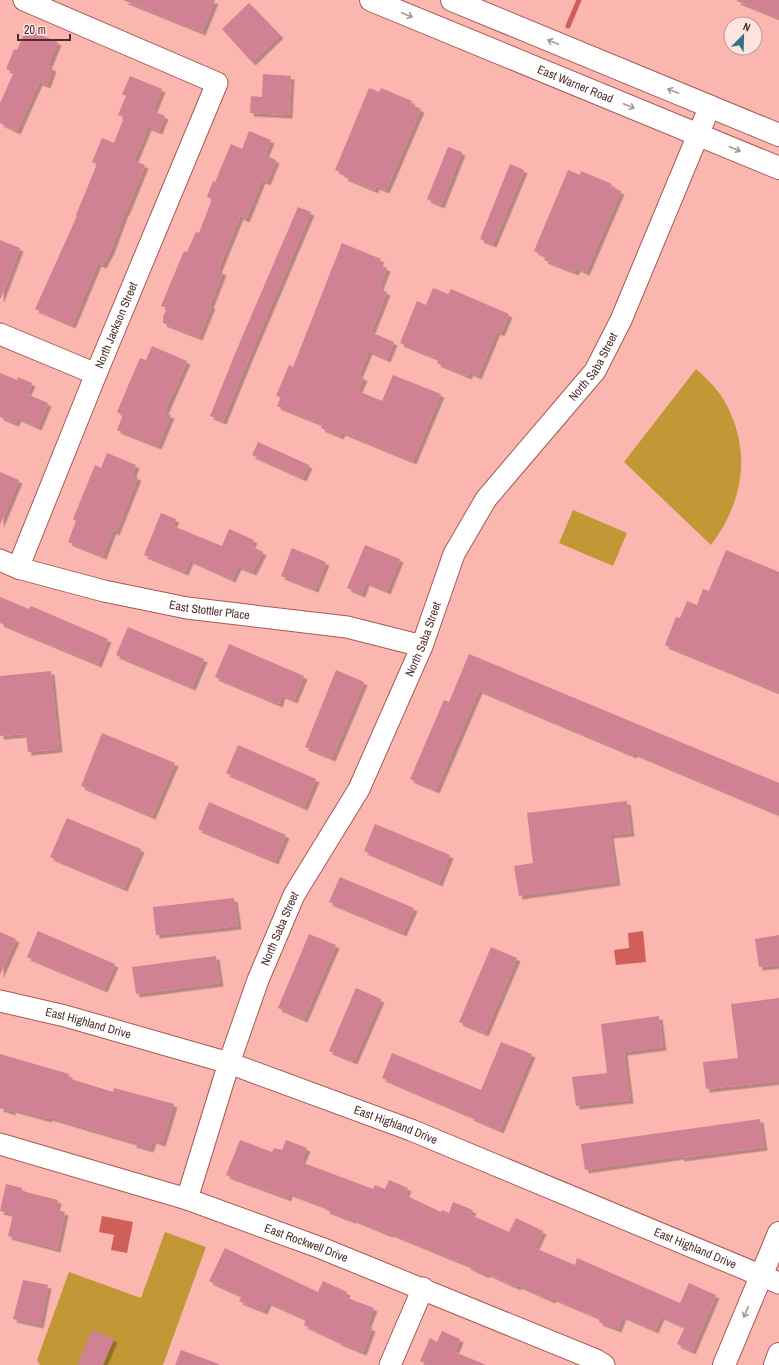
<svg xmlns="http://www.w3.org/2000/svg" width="779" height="1365" font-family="'Archivo Narrow',sans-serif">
  <defs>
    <filter id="shadow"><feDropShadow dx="3.5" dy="3.5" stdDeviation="0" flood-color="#0004"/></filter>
  </defs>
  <rect width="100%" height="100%" fill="#fab6af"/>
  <!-- green -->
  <g fill="#c29837">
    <path d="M696 369C707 379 719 390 726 404 752 452 743 503 711 545L624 462Z"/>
    <polygon points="573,510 627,533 613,566 559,543"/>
    <polygon points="165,1232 206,1247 163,1365 40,1365 37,1360 69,1272 141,1298"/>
  </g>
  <!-- water -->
  <g fill="#d05f5a">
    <polygon points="643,931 646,962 616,965 614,950 629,948 628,933"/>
    <polygon points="102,1216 133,1222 127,1253 111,1250 114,1235 99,1232"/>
  </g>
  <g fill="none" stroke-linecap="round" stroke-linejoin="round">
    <!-- stream -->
    <polyline stroke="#d05f5a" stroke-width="5" points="568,26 579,0"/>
  </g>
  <!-- building -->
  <g fill="#d18194" filter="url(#shadow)">
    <polygon points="123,0 215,0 202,32"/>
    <polygon points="737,0 779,0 779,18 737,1"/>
    <polygon points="249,3 280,35 252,62 222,29"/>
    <polygon points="26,29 58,42 48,66 53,68 47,85 39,82 17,131 0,123 0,103 14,72 6,69 14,49 17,50"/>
    <polygon points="263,74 291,76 289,115 250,113 251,96 262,97"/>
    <polygon points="130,76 162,89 153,111 165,116 159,131 148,127 134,161 145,165 126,212 125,212 111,250 103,265 98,263 72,325 35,309 77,216 76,215 97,164 92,162 102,138 114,143 124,117 118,115 126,96 122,94"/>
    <polygon points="369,88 379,92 381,88 412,101 410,104 421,109 386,190 376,186 375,190 344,177 346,174 335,170"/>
    <polygon points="249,131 271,140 265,155 276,160 267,182 262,180 246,219 240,216 218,270 223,272 210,305 212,305 199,337 163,323 163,317 167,308 161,306 184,251 187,252 196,232 199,233 212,199 207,197 213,181 215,182 231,144 242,149"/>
    <polygon points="448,147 462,152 441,205 427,199"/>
    <polygon points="510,164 524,170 493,244 480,239"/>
    <polygon points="568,170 580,175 581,171 612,184 610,186 621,191 586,272 577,268 575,272 544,260 546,256 534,251"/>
    <polygon points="298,207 311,212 250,355 223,421 210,416 237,349"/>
    <polygon points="0,240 20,248 1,298 0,298"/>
    <polygon points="342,243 381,259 378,264 387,268 379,289 387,292 371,332 394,342 387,359 369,351 359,375 364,378 358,391 382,401 393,375 441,394 413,461 342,432 340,436 321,428 322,424 277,406 281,397 276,396 289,365 293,367"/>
    <polygon points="433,288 448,294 451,289 509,314 501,333 497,331 478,376 470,372 468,376 437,363 439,359 400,343 417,301 426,305"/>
    <polygon points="152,346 187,361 164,413 171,415 158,446 117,430 123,415 117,412 130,381 140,358 146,360"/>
    <polygon points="0,373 17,380 18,377 32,383 27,394 48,403 38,427 18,418 15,423 0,417"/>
    <polygon points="258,442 309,465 303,478 252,455"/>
    <polygon points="107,453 136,465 132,475 138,477 116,532 113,530 103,556 68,542 76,521 73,519 95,465 101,468"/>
    <polygon points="0,472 19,480 0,525"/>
    <polygon points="161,513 176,519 173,526 222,546 229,529 254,540 251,546 263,552 253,572 238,566 232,579 190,560 185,572 144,555"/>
    <polygon points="365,545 400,559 387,591 366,582 362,594 347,588"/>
    <polygon points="292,548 326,562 315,589 281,576"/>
    <polygon points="726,550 779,572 779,692 665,645 676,617 680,618 687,601 697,605 703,589 709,591"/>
    <polygon points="0,597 29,609 31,606 108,639 98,664 0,623"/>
    <polygon points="128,627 204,659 192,687 116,655"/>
    <polygon points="229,644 304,676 294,700 282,695 279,704 215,677"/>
    <polygon points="469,654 779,783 779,814 634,753 633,755 479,690 436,790 410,779 444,700 449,702"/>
    <polygon points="336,670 364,682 332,758 305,747"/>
    <polygon points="51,671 59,749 28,752 26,734 0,736 0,676"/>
    <polygon points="102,733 175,763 152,816 81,786"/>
    <polygon points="238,745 316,779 304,807 226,773"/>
    <polygon points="627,801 631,833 610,835 617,882 519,896 514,866 533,863 527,813"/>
    <polygon points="209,802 286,835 275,861 198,829"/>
    <polygon points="67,818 141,849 124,888 50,857"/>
    <polygon points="375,824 450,855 439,883 364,851"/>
    <polygon points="340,877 414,908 403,933 329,902"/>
    <polygon points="234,898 238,926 156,935 153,907"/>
    <polygon points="38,931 115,964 104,989 27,957"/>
    <polygon points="0,932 16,939 0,975"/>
    <polygon points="309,934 336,945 304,1019 278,1008"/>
    <polygon points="779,935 779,965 759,967 755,939"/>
    <polygon points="491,947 517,958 485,1033 459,1022"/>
    <polygon points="216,956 220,983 136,994 132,967"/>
    <polygon points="356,988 381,999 354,1061 329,1051"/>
    <polygon points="779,998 779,1081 706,1089 703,1062 738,1058 731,1004"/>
    <polygon points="659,1016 663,1047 624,1052 630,1100 576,1106 572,1077 607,1073 601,1024"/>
    <polygon points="501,1042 532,1054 500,1130 470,1117 471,1116 382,1078 392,1053 481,1090"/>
    <polygon points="0,1054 69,1074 68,1078 113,1092 114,1088 174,1104 162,1143 153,1140 150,1149 133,1144 133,1142 49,1117 48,1119 12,1109 12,1112 0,1108"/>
    <polygon points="760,1119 764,1147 681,1158 681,1156 585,1170 581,1144"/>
    <polygon points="240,1140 272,1152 274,1148 282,1150 286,1140 307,1148 301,1162 373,1189 375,1185 385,1189 389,1180 408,1188 405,1195 441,1212 442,1210 449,1213 453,1202 473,1210 471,1215 509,1232 516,1218 543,1231 535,1248 575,1265 577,1258 680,1303 689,1283 716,1295 692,1351 677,1344 685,1327 661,1316 655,1330 623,1316 618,1329 599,1322 600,1318 553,1298 552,1300 518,1285 517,1287 487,1273 486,1275 467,1266 468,1265 390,1233 389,1234 353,1219 352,1220 326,1210 327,1207 289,1193 288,1198 226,1175"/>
    <polygon points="6,1184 22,1188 22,1191 58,1200 56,1210 65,1212 57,1249 8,1236 13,1214 0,1211"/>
    <polygon points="225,1248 318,1292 323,1281 347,1292 345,1297 374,1308 367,1326 372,1328 363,1352 338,1342 338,1341 304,1325 306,1319 268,1302 264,1311 239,1301 242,1296 209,1281"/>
    <polygon points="23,1280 48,1285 40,1325 13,1319"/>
    <polygon points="92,1330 114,1339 103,1365 78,1365"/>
    <polygon points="442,1331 460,1339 455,1352 486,1365 428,1365 420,1361 430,1338 437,1342"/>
    <polygon points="181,1350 219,1364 218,1365 175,1365"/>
  </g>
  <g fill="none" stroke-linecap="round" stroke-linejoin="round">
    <!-- street casing -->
    <g stroke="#a65a55" stroke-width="23">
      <g id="street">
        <polyline points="0,334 96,374"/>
        <path id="s1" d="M0 560 18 568 104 591 187 608 347 627 422 646"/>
        <path id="s2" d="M18 568 96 374 217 83 24 0"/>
        <path id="s3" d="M0 1001 65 1016 229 1063 411 1130 779 1283"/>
        <path id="s4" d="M0 1144 187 1199 321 1248 596 1360 604 1365"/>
        <path id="s5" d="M187 1199 229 1063 258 980 294 895 359 789 422 646 454 554 486 499 595 371 621 320 710 106"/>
        <polyline points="390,1365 423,1288"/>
      </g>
    </g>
    <!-- secondary casing -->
    <g stroke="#a65a55" stroke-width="24">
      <g id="secondary">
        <path id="s6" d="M371 0 779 168"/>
        <polyline points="452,0 779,135"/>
        <polyline points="724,1365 779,1233"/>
        <polyline points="775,1365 779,1354"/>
      </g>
    </g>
    <!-- street -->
    <use href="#street" stroke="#fff" stroke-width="21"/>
    <!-- secondary -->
    <use href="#secondary" stroke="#fff" stroke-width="22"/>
  </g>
  <!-- one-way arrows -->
  <defs><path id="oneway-shaft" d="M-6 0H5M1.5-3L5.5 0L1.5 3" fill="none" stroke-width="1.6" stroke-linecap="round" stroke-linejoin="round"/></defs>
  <g stroke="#a69694">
    <use href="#oneway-shaft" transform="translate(407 15) rotate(22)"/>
    <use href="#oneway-shaft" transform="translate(553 42) rotate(-158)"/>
    <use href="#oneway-shaft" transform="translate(673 91) rotate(-158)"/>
    <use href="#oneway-shaft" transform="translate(629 106) rotate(22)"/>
    <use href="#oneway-shaft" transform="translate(735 149) rotate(23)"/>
    <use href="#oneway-shaft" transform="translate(746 1312) rotate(113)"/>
  </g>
  <g text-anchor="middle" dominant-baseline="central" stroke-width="3" stroke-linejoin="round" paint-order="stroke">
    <!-- street labels -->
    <g font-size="12" fill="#4e2d2a" stroke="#fee3e0">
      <text stroke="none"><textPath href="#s6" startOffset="221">East Warner Road</textPath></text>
      <text stroke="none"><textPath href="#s2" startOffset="262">North Jackson Street</textPath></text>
      <text stroke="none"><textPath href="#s5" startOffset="935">North Saba Street</textPath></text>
      <text stroke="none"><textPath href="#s1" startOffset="216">East Stottler Place</textPath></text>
      <text stroke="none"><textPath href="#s5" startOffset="610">North Saba Street</textPath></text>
      <text stroke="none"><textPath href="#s5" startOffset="286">North Saba Street</textPath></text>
      <text stroke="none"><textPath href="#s3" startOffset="91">East Highland Drive</textPath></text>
      <text stroke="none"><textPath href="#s3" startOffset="415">East Highland Drive</textPath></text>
      <text stroke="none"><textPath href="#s4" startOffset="322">East Rockwell Drive</textPath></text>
      <text stroke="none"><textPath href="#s3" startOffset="739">East Highland Drive</textPath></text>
    </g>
  </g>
  <!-- north arrow -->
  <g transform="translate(743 36) rotate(23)"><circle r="19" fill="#fee3e0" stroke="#b89a97"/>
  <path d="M0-3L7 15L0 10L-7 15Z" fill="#2d767d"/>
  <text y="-6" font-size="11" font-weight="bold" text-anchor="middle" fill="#4e2d2a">N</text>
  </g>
  <!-- scale -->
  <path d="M18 34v6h52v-6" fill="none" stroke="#4e2d2a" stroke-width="2"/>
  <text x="24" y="34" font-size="12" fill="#4e2d2a" stroke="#fee3e0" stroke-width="3" paint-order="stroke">20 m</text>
</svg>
